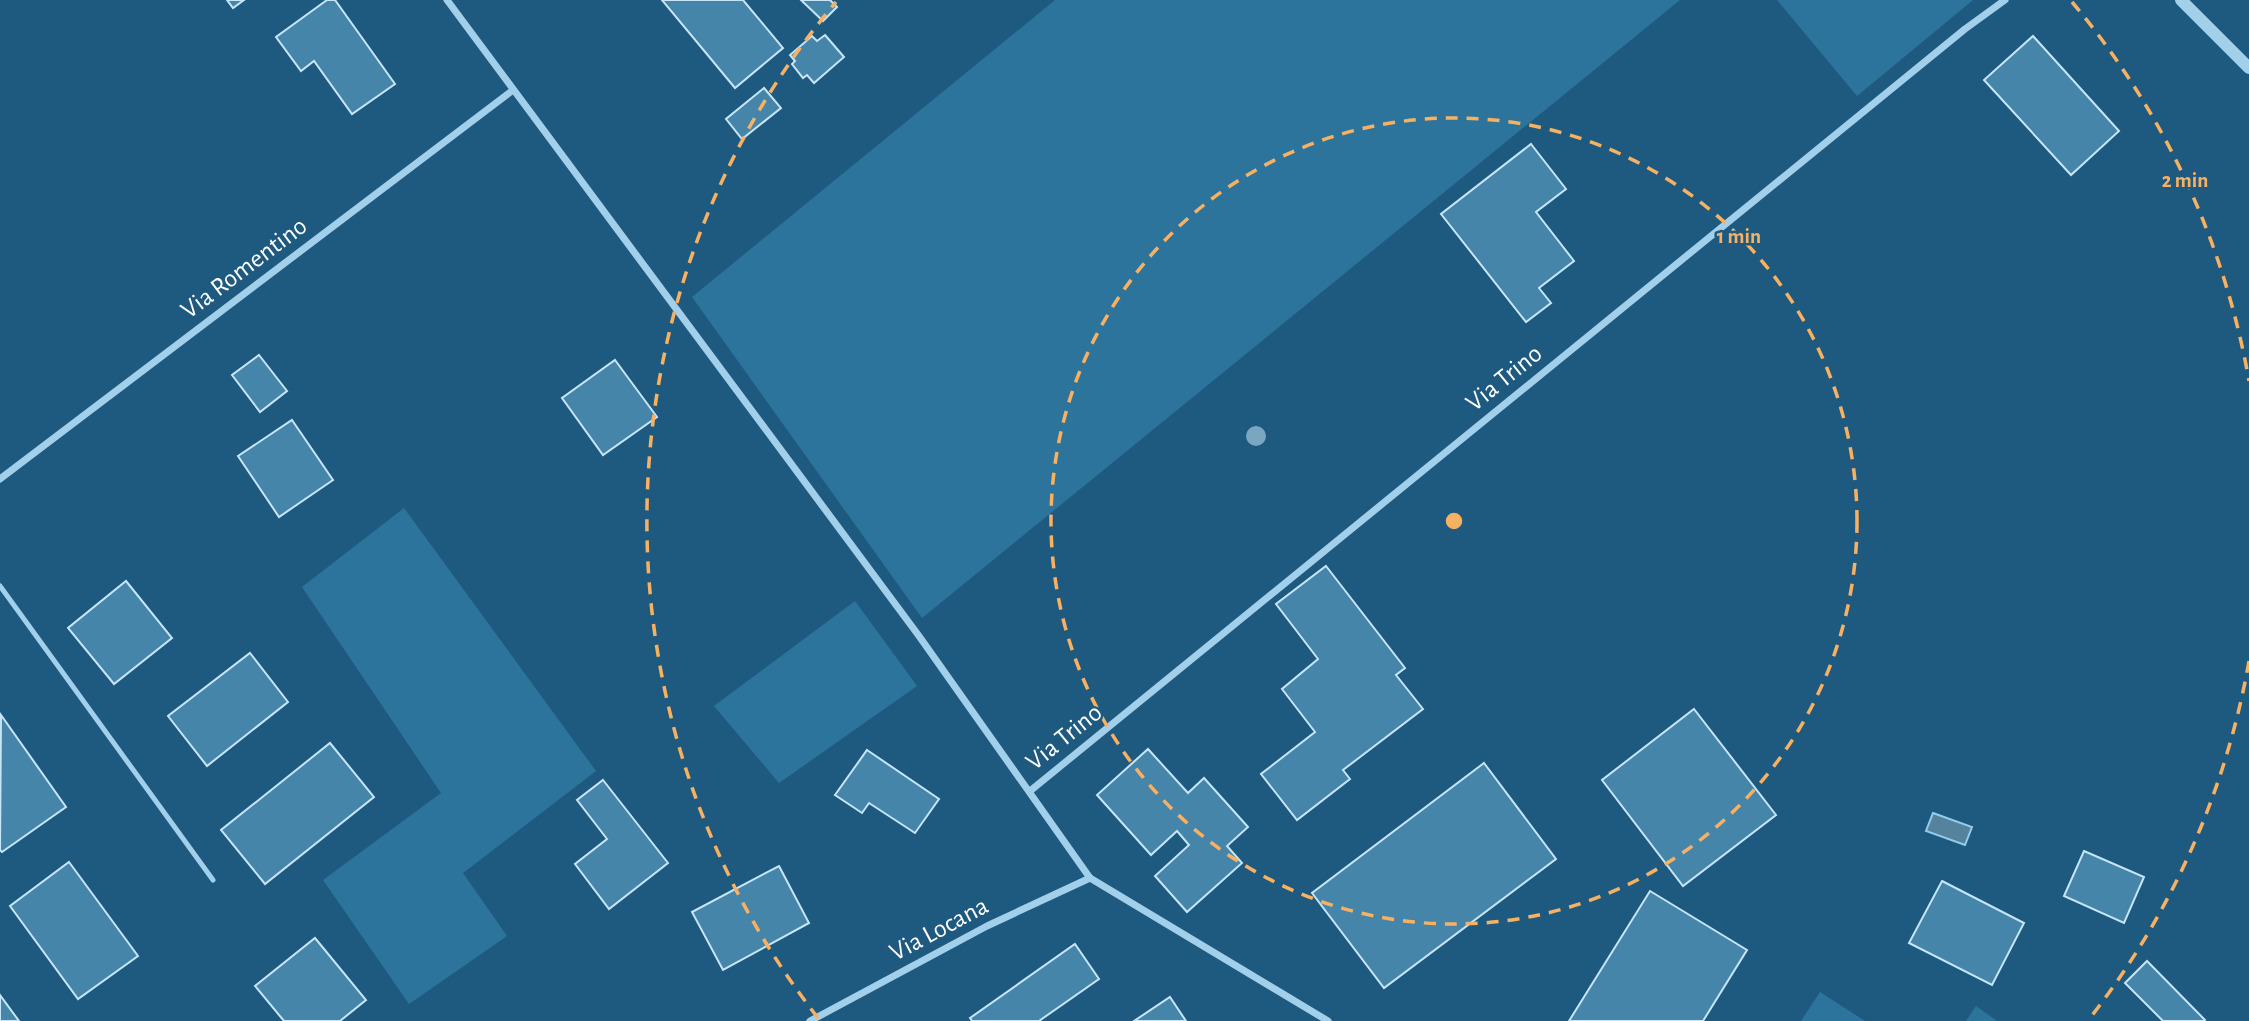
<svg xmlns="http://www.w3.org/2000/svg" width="2249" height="1021" font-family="'Alegreya Sans',sans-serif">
  <rect width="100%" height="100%" fill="#1e5a80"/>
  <!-- green -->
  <g fill="#2d749c">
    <polygon points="1055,0 1680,0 922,618 692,297"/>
    <polygon points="1777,0 1973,0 1857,96"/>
    <polygon points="404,508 596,771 463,873 507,936 409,1004 323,880 441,793 302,587"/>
    <polygon points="855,601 917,686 779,783 714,706"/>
    <polygon points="1820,992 1865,1021 1801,1021"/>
    <polygon points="1976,1006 1997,1021 1966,1021"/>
  </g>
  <!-- water -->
  <polygon fill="#55829c" stroke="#95ccea" stroke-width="2" points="1933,813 1972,827 1965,845 1926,831"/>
  <!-- building -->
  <g fill="#4685aa" stroke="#c6e5f7" stroke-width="2">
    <polygon points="227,0 244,0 233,8"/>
    <polygon points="327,0 335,0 395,84 352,114 314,61 301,71 276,37"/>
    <polygon points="662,0 743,0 783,48 735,88"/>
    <polygon points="801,0 830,0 837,7 823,21"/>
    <polygon points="825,35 844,57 814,83 807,75 803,78 792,64 795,61 790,55 812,36 817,41"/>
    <polygon points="2033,36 2119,131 2071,175 1984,80"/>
    <polygon points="764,88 781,108 742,139 726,119"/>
    <polygon points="1531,144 1566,189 1536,212 1574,261 1539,288 1551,303 1526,322 1441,214"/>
    <polygon points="259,355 287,391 260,412 232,375"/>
    <polygon points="615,360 657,417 603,455 562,398"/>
    <polygon points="292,420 333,480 279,517 238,456"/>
    <polygon points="1326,566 1405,668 1396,675 1423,709 1343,770 1350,779 1297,820 1261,774 1315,732 1282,689 1318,659 1276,604"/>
    <polygon points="126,581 172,638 114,684 68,628"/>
    <polygon points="250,653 288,702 207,766 168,716"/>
    <polygon points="1694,709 1776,815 1683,886 1602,780"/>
    <polygon points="1,715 66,807 2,852 0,850"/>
    <polygon points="330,743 374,797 265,884 221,830"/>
    <polygon points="1148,749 1188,793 1204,778 1248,827 1227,846 1242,863 1187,912 1155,876 1189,845 1177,831 1151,855 1097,795"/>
    <polygon points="867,750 939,799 915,833 869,803 862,813 835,795"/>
    <polygon points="1484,763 1556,859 1384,988 1312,893"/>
    <polygon points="603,780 668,863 609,909 575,864 607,839 577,800"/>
    <polygon points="2084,851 2144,877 2124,923 2064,896"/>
    <polygon points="69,862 138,956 78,999 10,906"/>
    <polygon points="779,866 809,923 723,970 692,912"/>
    <polygon points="1942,881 2024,923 1992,985 1909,943"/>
    <polygon points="1650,891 1747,950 1703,1021 1569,1021"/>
    <polygon points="315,938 366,1000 340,1021 284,1021 255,986"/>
    <polygon points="1075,944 1099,979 1039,1021 972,1021 970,1018"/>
    <polygon points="2147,961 2205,1020 2204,1021 2163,1021 2125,983"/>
    <polygon points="0,995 19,1021 0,1021"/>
    <polygon points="1170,997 1186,1021 1134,1021"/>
  </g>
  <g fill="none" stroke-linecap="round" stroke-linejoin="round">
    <!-- service -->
    <polyline stroke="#a2cfe9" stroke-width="5" points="0,586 213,880"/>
    <!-- minor -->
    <g stroke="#a2cfe9" stroke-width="7">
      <polyline points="447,0 919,636 1090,878 1328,1021"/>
      <polyline points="0,479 513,90"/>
      <polyline points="1030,791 1965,29 2005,0"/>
      <polyline points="810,1021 987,926 1090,878"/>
    </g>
    <!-- tertiary -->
    <polyline stroke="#a2cfe9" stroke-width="12" points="2181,0 2249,68"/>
  </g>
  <!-- trees -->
  <circle fill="#7aa6c1" cx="1256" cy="436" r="10"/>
  <!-- distance rings -->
  <g fill="none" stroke="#f8b161" stroke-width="3.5" stroke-dasharray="12 9">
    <circle cx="1454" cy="521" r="403"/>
    <path d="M2249 661A807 807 0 0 1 2090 1018M818 1018A807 807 0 0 1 836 2M2072 2A807 807 0 0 1 2249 381"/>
  </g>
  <g text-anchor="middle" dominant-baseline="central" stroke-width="5" stroke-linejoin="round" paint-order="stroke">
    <!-- street labels -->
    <g font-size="26" fill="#fff" stroke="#1e5a80">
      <text transform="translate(244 268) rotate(-37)">Via Romentino</text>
      <text transform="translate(1504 378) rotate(-39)">Via Trino</text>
      <text transform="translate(1064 737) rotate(-39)">Via Trino</text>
      <text transform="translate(939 929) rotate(-28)">Via Locana</text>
    </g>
  </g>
  <circle cx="1454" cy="521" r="10" fill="#f8b161" stroke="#1e5a80" stroke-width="3.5"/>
  <g font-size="21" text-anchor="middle" font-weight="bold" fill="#f8b161" stroke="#1e5a80" stroke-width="5" stroke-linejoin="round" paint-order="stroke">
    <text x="2185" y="187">2 min</text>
    <text x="1739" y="243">1 min</text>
  </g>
</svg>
